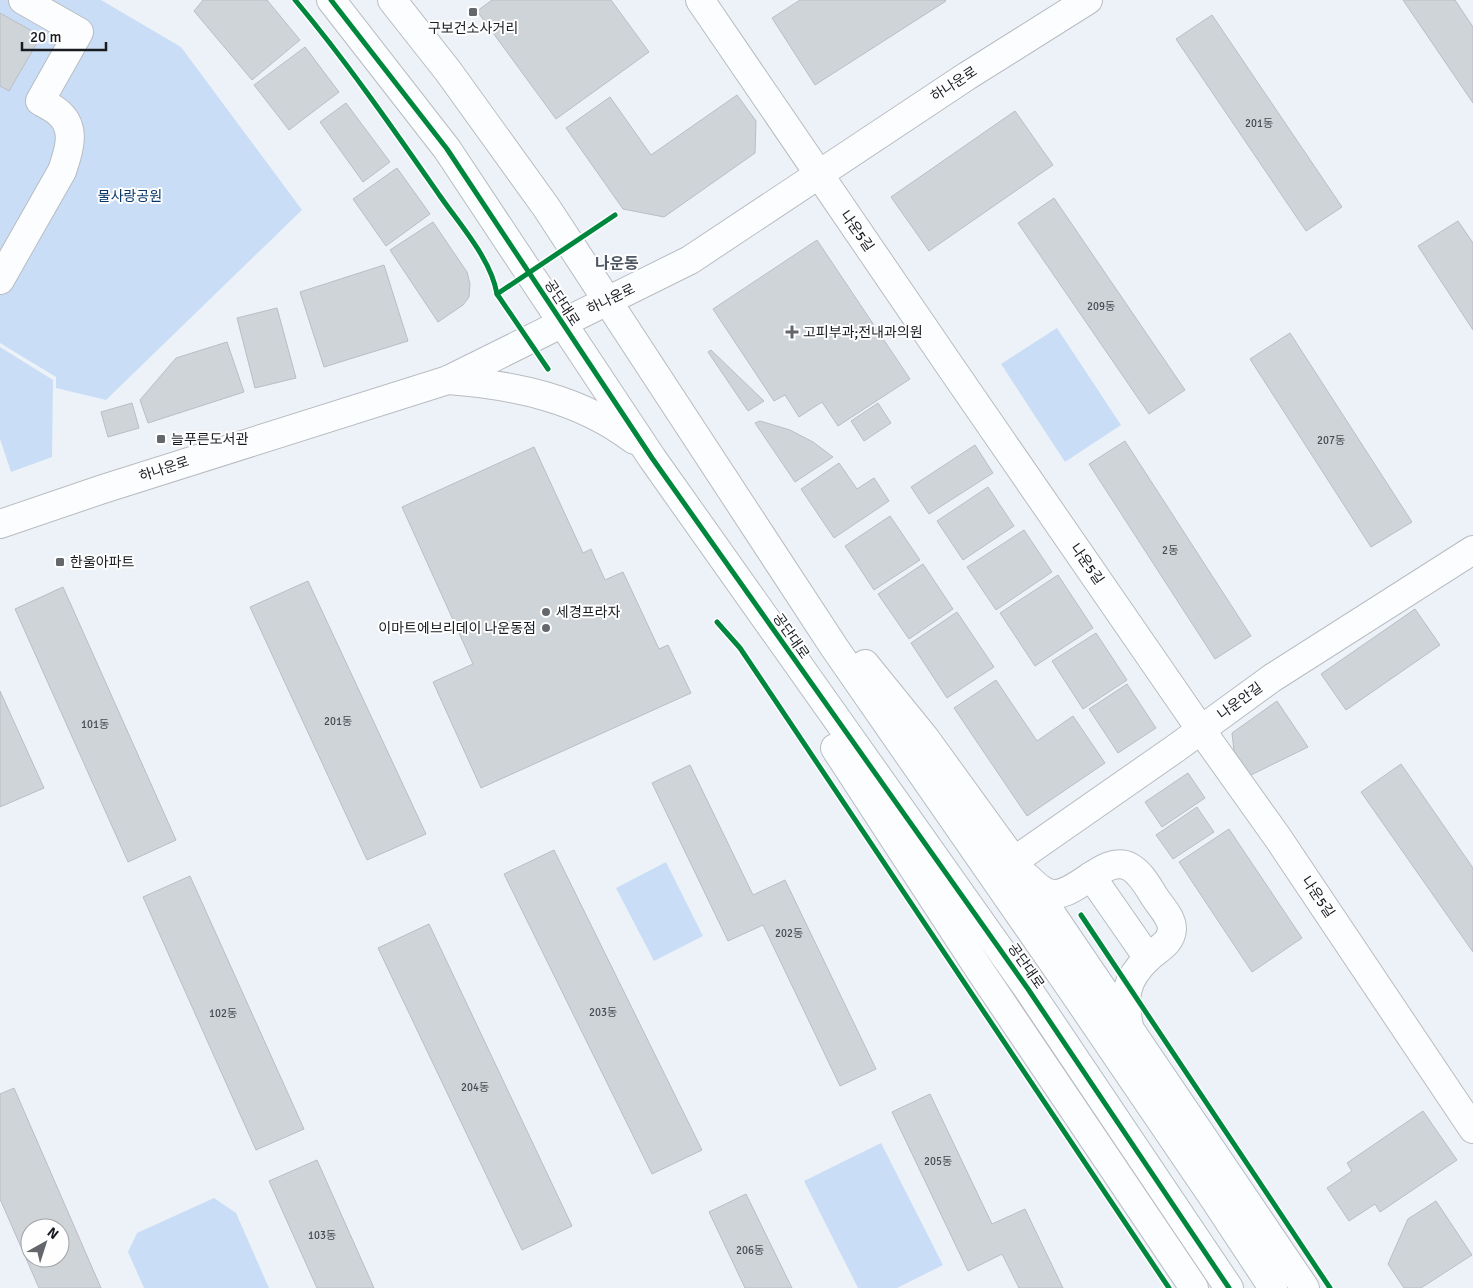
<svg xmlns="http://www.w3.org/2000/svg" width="1473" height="1288" font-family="Signika,'Noto Sans KR',sans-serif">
  <rect width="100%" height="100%" fill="#edf2f8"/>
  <!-- green -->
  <g fill="#c9def6">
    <polygon points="0,0 101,0 181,47 302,210 106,400 56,388 56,377 0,343"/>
    <polygon points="1057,328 1121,425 1065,462 1001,364"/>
    <polygon points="0,347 53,380 52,457 11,472 0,439"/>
    <polygon points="666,862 703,936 654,961 616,888"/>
    <polygon points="881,1143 943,1265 897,1288 858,1288 804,1181"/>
    <polygon points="214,1198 236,1213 269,1288 144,1288 128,1252 137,1233"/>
  </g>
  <!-- building -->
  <g fill="#cfd4d9" stroke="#babec4" fill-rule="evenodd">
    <polygon points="203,0 267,0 300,40 252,80 194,11"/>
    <polygon points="492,0 611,0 649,52 556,119 477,11"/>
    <polygon points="800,0 945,0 946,1 815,85 772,18"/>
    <polygon points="1403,0 1455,0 1473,27 1473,103"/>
    <polygon points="0,13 41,36 9,91 0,86"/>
    <polygon points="1212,15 1342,207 1306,231 1176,39"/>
    <polygon points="305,47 339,92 289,130 254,85"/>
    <polygon points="737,95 756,121 755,153 664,217 623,209 566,128 610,97 651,155"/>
    <polygon points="346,103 390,162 363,182 320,122"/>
    <polygon points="1015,111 1053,165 929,251 891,197"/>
    <polygon points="397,168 430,214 386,246 353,199"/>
    <polygon points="1054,198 1185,390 1149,414 1018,223"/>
    <polygon points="1458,221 1473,243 1473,330 1418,246"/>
    <polygon points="433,222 467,272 470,284 469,297 463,305 438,322 390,250"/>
    <polygon points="817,240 910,379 838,426 822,402 799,417 785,395 774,401 713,309"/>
    <polygon points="384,265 408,341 324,367 300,292"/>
    <polygon points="277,308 296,378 255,388 237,318"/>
    <polygon points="1290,333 1412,522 1371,547 1250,359"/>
    <polygon points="227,342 244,392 148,423 140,400 176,358"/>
    <polygon points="711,350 764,401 748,411 708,352"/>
    <polygon points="132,403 139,428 108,437 101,412"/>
    <polygon points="878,403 891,423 864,441 851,421"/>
    <polygon points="760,421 790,430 813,442 833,457 795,482 755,423"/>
    <polygon points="1125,441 1251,636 1215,659 1089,464"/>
    <polygon points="975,445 993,473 929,514 911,487"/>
    <polygon points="534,447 583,553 591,549 605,580 623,572 659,649 668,645 691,693 481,788 433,682 473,664 402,507"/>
    <polygon points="839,463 857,489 874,478 889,501 834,538 801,489"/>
    <polygon points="988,487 1014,526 963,560 937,521"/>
    <polygon points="890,516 920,560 874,590 845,546"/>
    <polygon points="1024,530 1052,572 996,610 967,567"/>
    <polygon points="923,564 953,609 909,639 878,594"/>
    <polygon points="1058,575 1093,628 1035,666 1000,613"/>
    <polygon points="308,581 426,834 367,860 250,607"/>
    <polygon points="63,587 176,840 128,862 15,609"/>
    <polygon points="1415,609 1440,645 1346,710 1321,674"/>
    <polygon points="957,612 994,667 947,698 911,643"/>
    <polygon points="1096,633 1127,680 1083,709 1052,661"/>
    <polygon points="996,680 1037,741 1073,716 1105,763 1027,816 954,708"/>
    <polygon points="1127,684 1156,728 1118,753 1089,709"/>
    <polygon points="0,691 44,788 0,807"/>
    <polygon points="1277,701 1308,747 1251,775 1234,751 1232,733"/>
    <polygon points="1401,764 1473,868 1473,952 1361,792"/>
    <polygon points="690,765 753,895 785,880 876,1069 840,1086 763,925 728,941 652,783"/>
    <polygon points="1188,773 1205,798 1162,827 1145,802"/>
    <polygon points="1197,807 1214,832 1173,859 1156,835"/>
    <polygon points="1229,829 1302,938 1252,972 1179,862"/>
    <polygon points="554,850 702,1150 652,1174 504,874"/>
    <polygon points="190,876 304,1129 256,1150 143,897"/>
    <polygon points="429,924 572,1226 522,1250 378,948"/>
    <path d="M14 1088 101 1288H39L0 1199V1094ZM30 1228H60V1258H30Z"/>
    <polygon points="930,1094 992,1224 1025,1209 1063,1288 1019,1288 1002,1254 968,1271 892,1112"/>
    <polygon points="1423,1111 1457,1160 1380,1212 1375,1204 1349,1221 1327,1188 1352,1171 1347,1163"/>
    <polygon points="317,1160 374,1288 317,1288 269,1181"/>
    <polygon points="746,1194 792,1288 745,1288 709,1212"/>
    <polygon points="1436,1201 1472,1255 1421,1288 1404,1288 1388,1264 1408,1219"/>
  </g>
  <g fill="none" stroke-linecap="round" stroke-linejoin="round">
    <!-- minor casing -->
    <g stroke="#b8bcc2" stroke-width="30">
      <g id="minor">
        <polyline points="331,0 447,149 652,458 1028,989 1229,1288"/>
        <polyline points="392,0 448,71 546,207 834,647 1072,990 1215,1200 1273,1288"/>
        <polyline points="700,0 952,369 1201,730 1278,838 1473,1129"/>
        <path d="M0 280 62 171C68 153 77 130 60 114 55 109 47 105 40 101L79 32 23 0"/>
        <path d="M448 380C515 385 581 399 634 440"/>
        <polyline points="0,524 103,489 448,380 690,260 967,76 1088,0"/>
        <polyline points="865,664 925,738 1038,894 1305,1288"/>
        <polyline points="835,748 981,972 1194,1288"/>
        <polyline points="1014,861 1176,748 1272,678 1473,550"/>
        <polyline points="1091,876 1148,958"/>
        <path d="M1028 878C1033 883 1039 889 1046 892 1071 905 1103 852 1130 867 1142 874 1148 887 1156 899 1162 908 1172 918 1172 929 1171 944 1157 949 1148 958 1125 980 1123 997 1129 1027"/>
      </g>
    </g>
    <!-- minor -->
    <use href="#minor" stroke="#fcfdfe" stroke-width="28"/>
    <!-- cycleway casing -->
    <g stroke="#fefefe" stroke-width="8">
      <g id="cycleway">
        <path d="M295 0C347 62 394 130 440 196 460 225 491 259 497 294L548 369"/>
        <polyline points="331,0 447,149 652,458 1028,989 1229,1288"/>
        <polyline points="497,294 615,215"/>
        <polyline points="717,622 740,648 1169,1288"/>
        <polyline points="1081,915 1330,1288"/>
      </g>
    </g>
    <!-- cycleway -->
    <use href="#cycleway" stroke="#00873e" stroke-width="5"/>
  </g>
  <!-- markers -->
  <g fill="#63676c" stroke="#fefefe" stroke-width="2">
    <rect x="468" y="7" width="10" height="10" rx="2.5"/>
    <path d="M789.5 324.5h5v5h5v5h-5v5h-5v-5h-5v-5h5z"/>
    <rect x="156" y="434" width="10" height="10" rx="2.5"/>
    <rect x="55" y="557" width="10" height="10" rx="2.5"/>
    <circle cx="546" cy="612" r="5"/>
    <circle cx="546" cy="628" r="5"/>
  </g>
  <g text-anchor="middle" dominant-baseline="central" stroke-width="4" stroke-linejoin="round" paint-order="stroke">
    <!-- number labels -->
    <g font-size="11" fill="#464a4f">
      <text x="1259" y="123">201동</text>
      <text x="1101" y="306">209동</text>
      <text x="1331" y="440">207동</text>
      <text x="1170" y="550">2동</text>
      <text x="338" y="721">201동</text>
      <text x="95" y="724">101동</text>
      <text x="789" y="933">202동</text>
      <text x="603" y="1012">203동</text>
      <text x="223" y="1013">102동</text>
      <text x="475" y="1087">204동</text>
      <text x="938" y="1161">205동</text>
      <text x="322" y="1235">103동</text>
      <text x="750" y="1250">206동</text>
    </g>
    <!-- poi labels -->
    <g font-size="14" fill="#181c21" stroke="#fefefe" text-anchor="start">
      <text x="473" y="28" text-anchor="middle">구보건소사거리</text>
      <text x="803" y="332">고피부과;전내과의원</text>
      <text x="171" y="439">늘푸른도서관</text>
      <text x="70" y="562">한울아파트</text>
      <text x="556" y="612">세경프라자</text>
      <text x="536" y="628" text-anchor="end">이마트에브리데이 나운동점</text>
    </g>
    <!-- street labels -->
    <g font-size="14" fill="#181c21" stroke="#fefefe">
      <text transform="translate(954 84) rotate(-33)">하나운로</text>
      <text transform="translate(857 231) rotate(55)">나운5길</text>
      <text transform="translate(611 299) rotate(-26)">하나운로</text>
      <text transform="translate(562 303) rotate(57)">공단대로</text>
      <text transform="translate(164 469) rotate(-18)">하나운로</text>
      <text transform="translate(1087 564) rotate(55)">나운5길</text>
      <text transform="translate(791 636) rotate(55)">공단대로</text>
      <text transform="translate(1240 701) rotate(-36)">나운안길</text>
      <text transform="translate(1318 897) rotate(56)">나운5길</text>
      <text transform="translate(1026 966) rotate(55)">공단대로</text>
    </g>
    <!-- park labels -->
    <g font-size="14" fill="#083869" stroke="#fefefe">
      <text x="130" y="196">물사랑공원</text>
    </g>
    <!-- quarter labels -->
    <g font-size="16" font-weight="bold" fill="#4e5763" stroke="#fefefe">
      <text x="617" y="264">나운동</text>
    </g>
  </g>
  <!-- north arrow -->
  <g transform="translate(45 1243) rotate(39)"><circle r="24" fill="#fefefe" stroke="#a2a4a6"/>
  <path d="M0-4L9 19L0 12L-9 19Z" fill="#63676c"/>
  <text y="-8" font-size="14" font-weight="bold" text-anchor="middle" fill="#181c21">N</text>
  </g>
  <!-- scale -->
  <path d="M22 42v8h84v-8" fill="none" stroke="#181c21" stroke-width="2.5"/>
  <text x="30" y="42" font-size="15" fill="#181c21" stroke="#fefefe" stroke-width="4" paint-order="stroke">20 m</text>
</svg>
